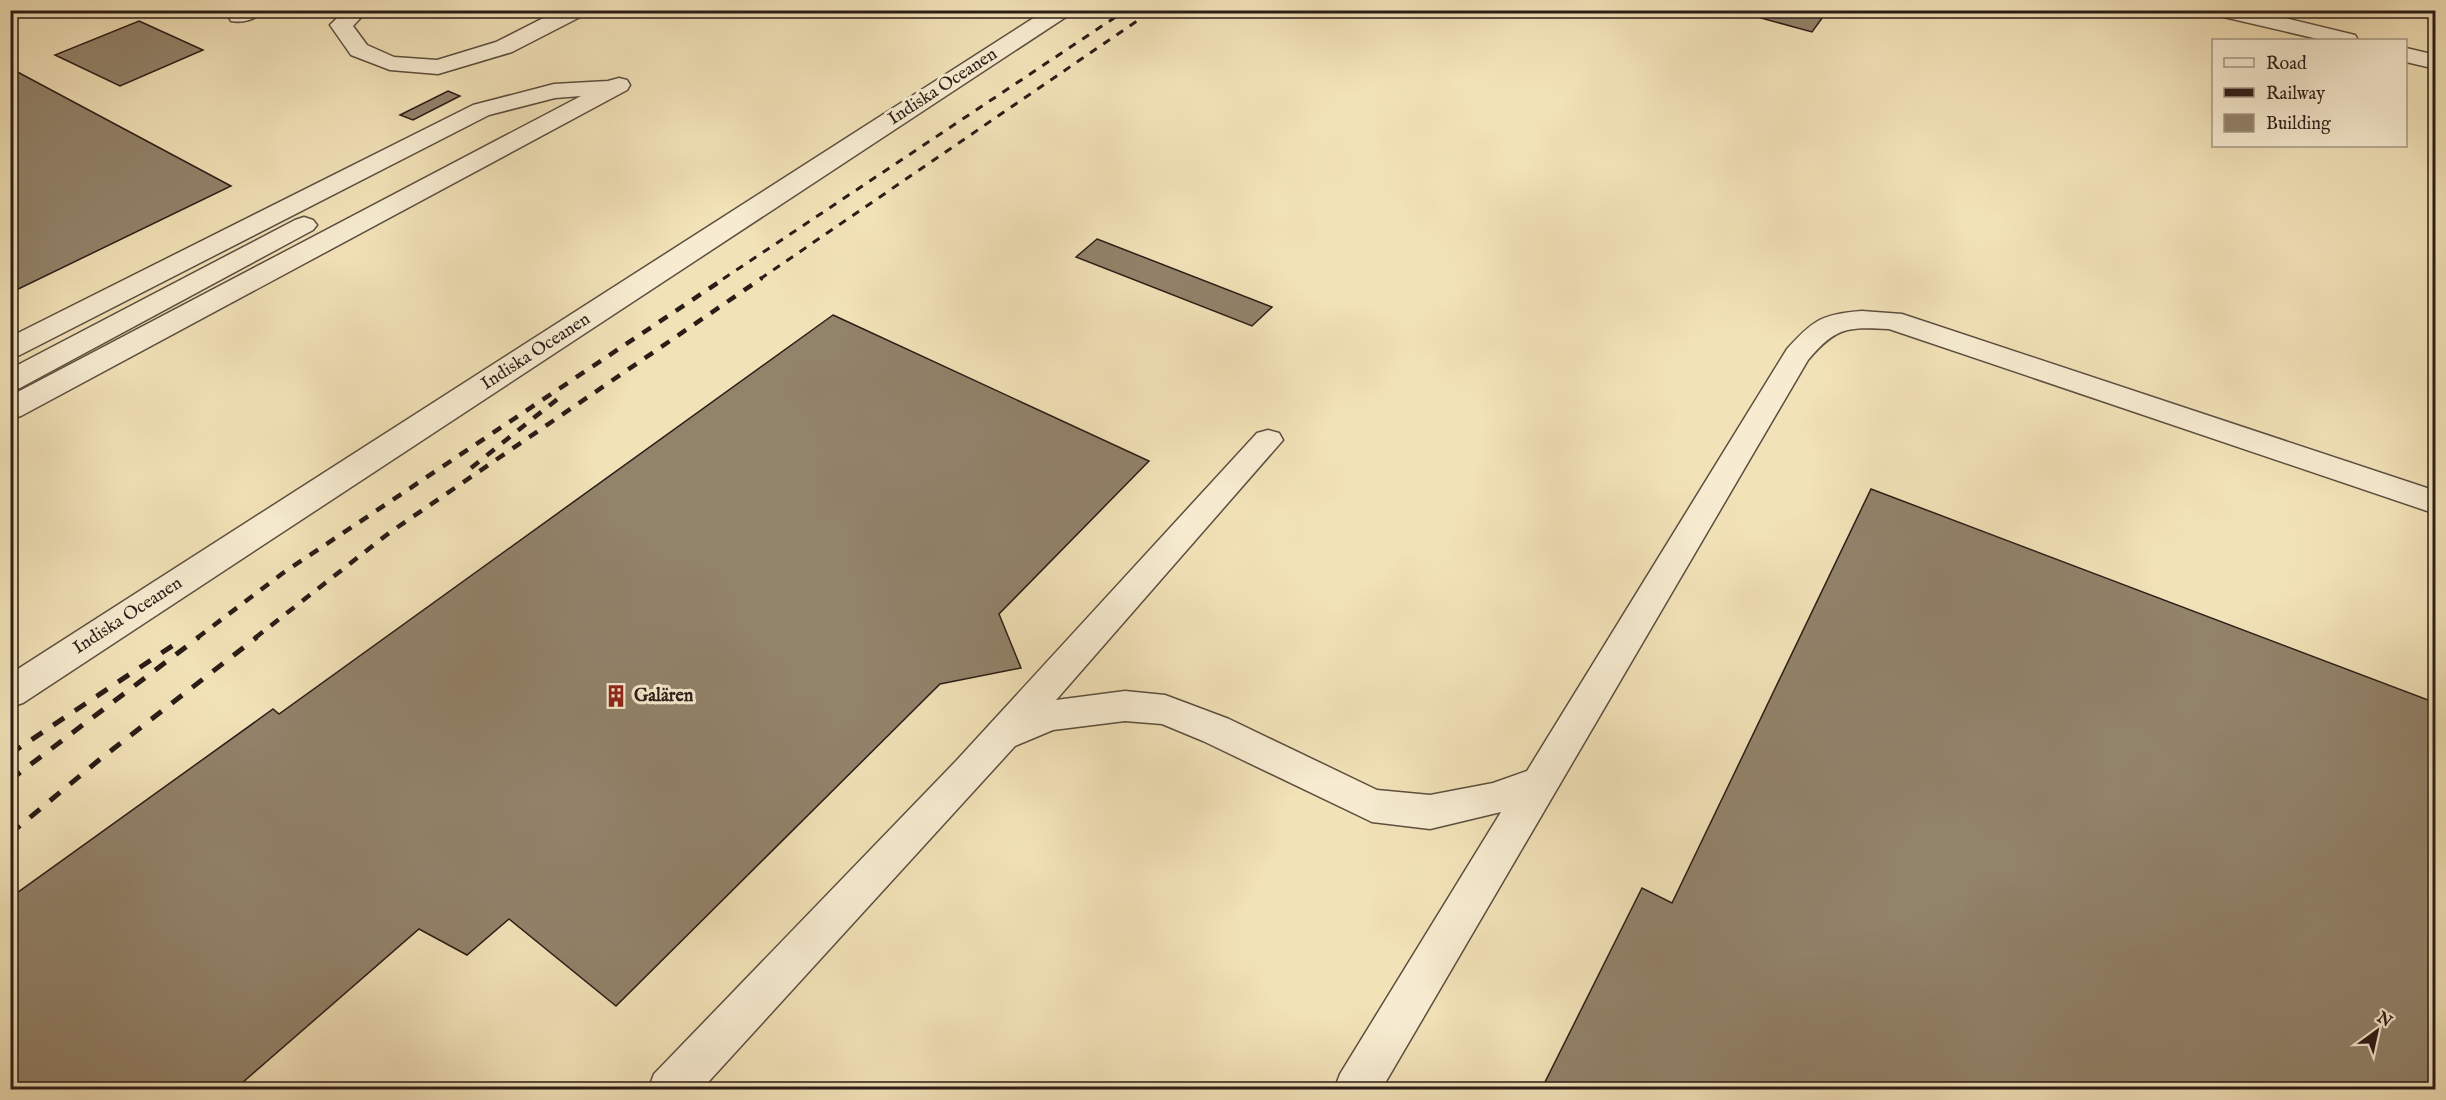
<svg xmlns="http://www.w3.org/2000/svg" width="2446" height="1100" font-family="'IM FELL English',serif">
  <rect width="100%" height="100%" fill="#f2e2b8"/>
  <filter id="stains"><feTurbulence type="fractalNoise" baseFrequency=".00333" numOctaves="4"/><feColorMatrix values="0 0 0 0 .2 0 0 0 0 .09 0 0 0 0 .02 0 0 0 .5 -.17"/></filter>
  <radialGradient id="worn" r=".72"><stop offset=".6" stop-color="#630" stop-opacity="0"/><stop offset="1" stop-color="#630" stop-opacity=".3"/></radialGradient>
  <!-- building -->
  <g fill="#92836b" stroke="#2a1c17" stroke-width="1.5">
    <polygon points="1732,10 1828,10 1812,32"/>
    <polygon points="139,21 203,50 120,86 55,55"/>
    <polygon points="10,68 231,186 10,293"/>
    <polygon points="448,91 460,96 413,120 400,115"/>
    <polygon points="1097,239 1272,307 1252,326 1076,257"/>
    <polygon points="833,315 1149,461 999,614 1021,668 940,684 616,1006 509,919 467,955 419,929 234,1090 10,1090 10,898 273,709 279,714"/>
    <polygon points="1871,489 2436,703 2436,1090 1541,1090 1642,888 1672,903"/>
  </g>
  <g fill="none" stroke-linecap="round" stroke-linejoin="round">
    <!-- minor casing -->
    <g stroke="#5c4e3f" stroke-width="3">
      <g id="minor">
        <path d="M234 10H263C257 20 242 23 231 21L228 16Z"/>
        <polygon points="345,10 368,10 353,26 367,45 394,57 437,60 496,42 559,10 586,10 584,15 512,52 438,74 390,70 351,55 330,25"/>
        <polygon points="1046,10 1071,10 1069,15 23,703 10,707 10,674"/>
        <polygon points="2213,10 2252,10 2355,35 2358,40 2322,40 2215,15"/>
        <polygon points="2406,48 2436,55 2436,69 2406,62"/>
        <polygon points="619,78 627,80 630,85 627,90 21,416 10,419 10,396 581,96 555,98 489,115 20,355 10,358 10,337 473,105 554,84 608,81"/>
        <polygon points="304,217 313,220 317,225 313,230 20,388 10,390 10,369 295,220"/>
        <path d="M1862 311 1902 314 2436 491V514L1889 329C1847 327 1836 327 1808 360L1381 1090H1334L1340 1074 1501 812 1430 829 1372 822 1203 741 1162 724 1125 721 1053 730 1015 746 701 1090H648L654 1074 956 761 1257 433 1268 430 1279 433 1283 440 1056 700 1125 691 1165 695 1229 719 1377 790 1430 795 1493 783 1527 771 1787 349C1813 320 1822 314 1862 311Z"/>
      </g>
    </g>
    <!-- minor -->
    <use href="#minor" fill="#f7ecd1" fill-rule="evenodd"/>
    <!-- rail-far2 -->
    <g stroke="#2a1c17" stroke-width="3" stroke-dasharray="8 8" stroke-linecap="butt">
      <polyline points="723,279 1126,10"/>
      <polyline points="760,279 1153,10"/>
    </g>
    <!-- rail-far1 -->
    <g stroke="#2a1c17" stroke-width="4.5" stroke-dasharray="10 10" stroke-linecap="butt">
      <polyline points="471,468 560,397"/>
      <polyline points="197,638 283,573 725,278"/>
      <polyline points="255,638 389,533 762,278"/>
    </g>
    <!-- rail -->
    <g stroke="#2a1c17" stroke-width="5" stroke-dasharray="13 13" stroke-linecap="butt">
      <polyline points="10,754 178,642"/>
      <polyline points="10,780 199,637"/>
      <polyline points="10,834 99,760 257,637"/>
    </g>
  </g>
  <!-- icons -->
  <defs>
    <g id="building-bare" transform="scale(1.8)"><path d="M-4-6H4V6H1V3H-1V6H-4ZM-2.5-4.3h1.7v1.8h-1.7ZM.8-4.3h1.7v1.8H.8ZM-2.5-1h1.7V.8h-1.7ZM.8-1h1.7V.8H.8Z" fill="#8f2418" stroke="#f7ecd1" stroke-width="2.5" paint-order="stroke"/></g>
  </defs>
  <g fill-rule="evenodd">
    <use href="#building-bare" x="616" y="696"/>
  </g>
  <g text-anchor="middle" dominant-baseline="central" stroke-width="6" stroke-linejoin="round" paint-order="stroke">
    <!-- street labels -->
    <g font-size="18" fill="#2a1c17" stroke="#f7ecd1">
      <text transform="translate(943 87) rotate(-33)">Indiska Oceanen</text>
      <text transform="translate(536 352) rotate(-33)">Indiska Oceanen</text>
      <text transform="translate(128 616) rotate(-33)">Indiska Oceanen</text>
    </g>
    <!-- poi labels -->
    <g font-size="18" font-weight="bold" fill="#2a1c17" stroke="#f7ecd1" text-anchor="start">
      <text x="634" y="696">Galären</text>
    </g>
  </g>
  <!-- margin -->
  <rect width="2446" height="1100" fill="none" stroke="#f2e2b8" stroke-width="36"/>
  <rect x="12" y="12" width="2422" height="1076" fill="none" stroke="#2a1c17" stroke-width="3"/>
  <rect x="18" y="18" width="2410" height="1064" fill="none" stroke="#2a1c17" stroke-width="1.5"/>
  <!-- legend -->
  <rect x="2212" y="39" width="195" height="108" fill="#f7ecd1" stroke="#a59987" stroke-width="1.5"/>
  <rect x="2224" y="58" width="30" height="9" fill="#f7ecd1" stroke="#a59987" stroke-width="1.5"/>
  <text x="2266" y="69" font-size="18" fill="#2a1c17">Road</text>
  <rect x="2224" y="88" width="30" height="9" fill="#2a1c17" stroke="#a59987" stroke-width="1.5"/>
  <text x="2266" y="99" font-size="18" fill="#2a1c17">Railway</text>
  <rect x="2224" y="114" width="30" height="18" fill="#92836b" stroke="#a59987" stroke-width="1.5"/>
  <text x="2266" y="129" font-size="18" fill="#2a1c17">Building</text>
  <!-- north arrow -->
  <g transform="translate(2377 1031) rotate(33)" stroke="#f7ecd1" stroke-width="4.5" paint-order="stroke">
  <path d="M0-4.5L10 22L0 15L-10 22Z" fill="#2a1c17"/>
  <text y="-9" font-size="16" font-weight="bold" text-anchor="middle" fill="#2a1c17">N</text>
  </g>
  <rect width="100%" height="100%" filter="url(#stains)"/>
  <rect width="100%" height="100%" fill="url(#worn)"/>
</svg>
